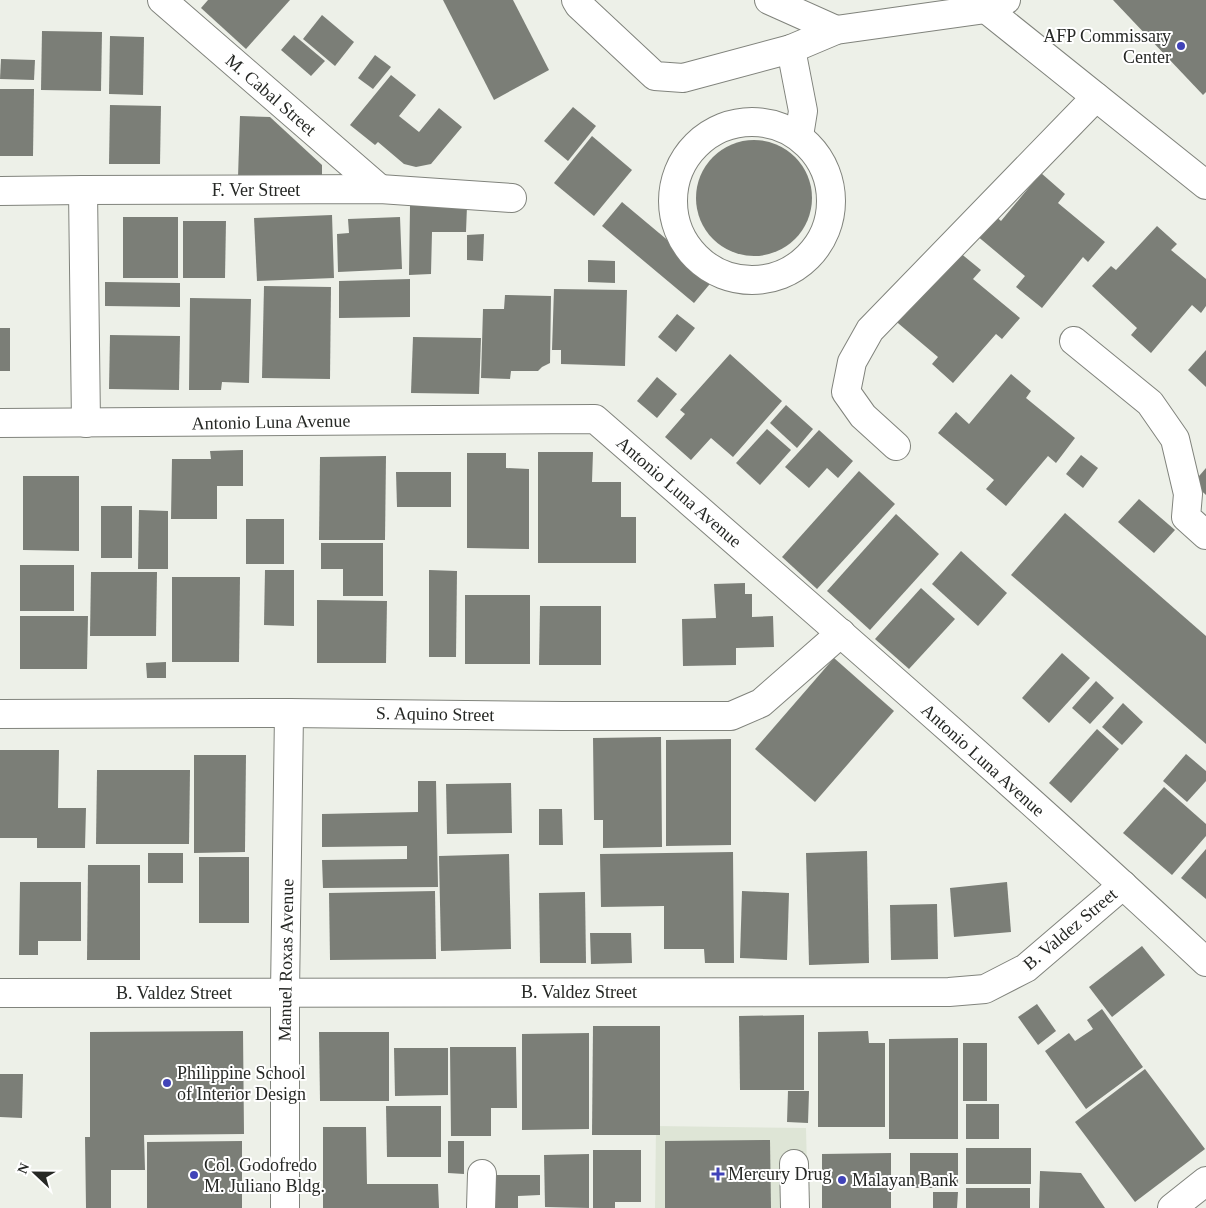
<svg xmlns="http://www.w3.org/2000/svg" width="1206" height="1208" font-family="Georgia,serif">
  <rect width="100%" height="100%" fill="#edf0e8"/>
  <!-- built -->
  <polygon fill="#dee5d6" points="656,1126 806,1128 808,1208 655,1208"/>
  <!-- building -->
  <g fill="#7b7e77">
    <polygon points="208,0 290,0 246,49 201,8"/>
    <polygon points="443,0 513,0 549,70 494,100"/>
    <polygon points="1113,0 1206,0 1206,92 1203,95"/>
    <polygon points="322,15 354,42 335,66 303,39"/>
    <polygon points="42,31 102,32 101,91 41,90"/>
    <polygon points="294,35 325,61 311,76 281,50"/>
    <polygon points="110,36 144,37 143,95 109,94"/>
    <polygon points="375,55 391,67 373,89 358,78"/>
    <polygon points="1,59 35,60 34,80 0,79"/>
    <polygon points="391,75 416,95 399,116 419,132 439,108 462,127 431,164 416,167 404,164 378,142 375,145 350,125"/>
    <polygon points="0,89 34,89 33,156 0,156"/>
    <polygon points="110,105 161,106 160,164 109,164"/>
    <polygon points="573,107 596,126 568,161 544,141"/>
    <polygon points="240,116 270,117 322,165 322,179 238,177"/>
    <polygon points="592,136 632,170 594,216 554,183"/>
    <circle cx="754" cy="198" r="58"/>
    <polygon points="1041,173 1065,194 1058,203 1105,242 1088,262 1083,257 1042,308 1016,287 1025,276 976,235 993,214 1001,221"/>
    <polygon points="622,202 714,279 694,303 602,226"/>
    <polygon points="410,206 467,206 466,232 432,232 431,274 409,275"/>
    <polygon points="332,215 334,278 257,281 254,218"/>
    <rect x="123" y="217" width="55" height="61"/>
    <polygon points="400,217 402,269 338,272 337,234 349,233 348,219"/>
    <polygon points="183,221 226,221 225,278 183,278"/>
    <polygon points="1157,226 1177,244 1171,250 1206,279 1206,306 1201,313 1192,305 1151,353 1131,335 1137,328 1092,286 1111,266 1116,270"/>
    <polygon points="484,234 483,261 467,260 467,235"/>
    <polygon points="959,252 981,270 973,279 1020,318 1002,339 996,334 953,383 932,364 938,357 892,318 909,298 915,304"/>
    <polygon points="588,260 615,261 615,283 588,282"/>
    <polygon points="410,279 410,317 339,318 339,281"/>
    <polygon points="105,282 180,283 180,307 105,306"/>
    <polygon points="264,286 331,287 330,379 262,378"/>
    <polygon points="554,289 627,290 625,366 561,364 561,350 552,350"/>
    <polygon points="505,295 551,296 550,363 542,367 538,371 511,371 510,379 481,378 483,309 504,309"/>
    <polygon points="190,298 251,299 249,383 222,382 221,390 189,390"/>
    <polygon points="677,314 695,328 676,352 658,337"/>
    <rect x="0" y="328" width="10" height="43"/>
    <polygon points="110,335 180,336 179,390 109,389"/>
    <polygon points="413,337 481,338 479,394 411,393"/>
    <polygon points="1206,350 1206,387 1188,370"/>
    <polygon points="730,354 782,401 733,457 711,438 691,460 665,437 685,414 680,410"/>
    <polygon points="1011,374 1031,391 1026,398 1075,438 1056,463 1048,456 1006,506 986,489 994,480 938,433 956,412 969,424"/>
    <polygon points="657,377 677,394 657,418 637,401"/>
    <polygon points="786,405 813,429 797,448 770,423"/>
    <polygon points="767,429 791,450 760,485 736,463"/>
    <polygon points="819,430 853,461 838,478 827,468 809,488 785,467"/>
    <polygon points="243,450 243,486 217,486 217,519 171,519 172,459 211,459 210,451"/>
    <polygon points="538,452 593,452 592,482 621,482 621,517 636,517 636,563 538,563"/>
    <polygon points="467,453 506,453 506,468 529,469 529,549 467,548"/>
    <polygon points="1081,455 1098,468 1083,488 1066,474"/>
    <polygon points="386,456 385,540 319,540 320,457"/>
    <polygon points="1206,468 1206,495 1193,483"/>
    <polygon points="859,471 895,504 817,589 782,557"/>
    <polygon points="396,472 451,472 451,507 397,507"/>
    <polygon points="23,476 79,476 79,551 23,550"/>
    <polygon points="1139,499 1175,530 1154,553 1118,522"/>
    <rect x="101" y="506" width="31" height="52"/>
    <polygon points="139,510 168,511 168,569 138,569"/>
    <polygon points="1065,513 1206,636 1206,744 1011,575"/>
    <polygon points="896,514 939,554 870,630 827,591"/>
    <rect x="246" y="519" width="38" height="45"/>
    <polygon points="321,543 383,543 383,596 343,596 343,569 321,569"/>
    <polygon points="961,551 1007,593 978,626 932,584"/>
    <rect x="20" y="565" width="54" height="46"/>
    <polygon points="265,570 294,570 294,626 264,625"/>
    <polygon points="429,570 457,571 456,657 429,657"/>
    <polygon points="91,572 157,572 156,636 90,636"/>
    <polygon points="172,577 240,577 239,662 172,662"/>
    <polygon points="745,583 745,594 752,594 752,617 773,616 774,647 736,648 736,665 683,666 682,619 716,618 714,584"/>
    <polygon points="921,588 955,619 909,669 875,639"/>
    <rect x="465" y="595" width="65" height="69"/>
    <polygon points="317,600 387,601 386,663 317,663"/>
    <polygon points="540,606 601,606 601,665 539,665"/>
    <polygon points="20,616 88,616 87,669 20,669"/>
    <polygon points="1062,653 1090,678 1049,723 1022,698"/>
    <polygon points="834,658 894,711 815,802 755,749"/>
    <polygon points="166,662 166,678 147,678 146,663"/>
    <polygon points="1096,681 1114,698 1090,724 1072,708"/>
    <polygon points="1123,703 1143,722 1122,745 1102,727"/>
    <polygon points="1097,729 1119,749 1071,803 1049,783"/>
    <polygon points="661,737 662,847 603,848 603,820 594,820 593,738"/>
    <polygon points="731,739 731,845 666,846 666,740"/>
    <polygon points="0,750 59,750 58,808 86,808 85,848 37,848 37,838 0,838"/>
    <polygon points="1186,754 1206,771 1206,781 1187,802 1163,781"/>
    <polygon points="194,755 246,755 245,852 194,853"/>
    <polygon points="97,770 190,770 189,844 96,844"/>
    <polygon points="418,781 436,781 438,887 323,888 322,860 407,859 407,846 322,847 322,814 418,812"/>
    <polygon points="511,783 512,833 447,834 446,784"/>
    <polygon points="1164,787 1206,824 1206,836 1172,875 1123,833"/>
    <polygon points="539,809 562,809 563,845 539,845"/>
    <polygon points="1206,849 1206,899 1181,878"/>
    <polygon points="867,851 869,963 809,965 806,853"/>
    <polygon points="733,852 734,963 705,963 704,949 664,949 664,906 601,907 600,854"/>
    <rect x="148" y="853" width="35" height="30"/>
    <polygon points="509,854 511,949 441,951 439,856"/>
    <rect x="199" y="857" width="50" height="66"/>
    <polygon points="88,865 140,865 140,960 87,960"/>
    <polygon points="20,882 81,882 81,941 38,941 38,955 19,955"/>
    <polygon points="1007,882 1011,932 954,937 950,888"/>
    <polygon points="435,891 436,959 330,960 329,893"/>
    <polygon points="742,891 789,893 787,960 740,958"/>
    <polygon points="585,892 586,963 540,963 539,893"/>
    <polygon points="937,904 938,959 891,960 890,905"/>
    <polygon points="590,933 631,933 632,963 591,964"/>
    <polygon points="1142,946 1165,975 1112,1017 1089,987"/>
    <polygon points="1037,1004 1056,1031 1038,1045 1018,1017"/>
    <polygon points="1102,1009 1143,1067 1086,1109 1045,1051 1069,1033 1075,1041 1093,1029 1087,1020"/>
    <polygon points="804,1015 804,1090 740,1090 739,1016"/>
    <polygon points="593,1026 660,1026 660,1135 592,1135"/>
    <polygon points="243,1031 244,1134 144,1135 145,1170 111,1170 111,1208 86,1208 85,1137 90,1137 90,1032"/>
    <polygon points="868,1031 869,1043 885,1043 885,1127 818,1127 818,1032"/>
    <polygon points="319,1032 389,1032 389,1101 320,1101"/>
    <polygon points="589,1033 589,1129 522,1130 522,1034"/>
    <polygon points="958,1038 958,1139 889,1139 889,1039"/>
    <rect x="963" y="1043" width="24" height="58"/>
    <polygon points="450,1047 516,1047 517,1108 491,1108 491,1136 451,1136"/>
    <polygon points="394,1048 448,1048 448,1095 395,1096"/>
    <polygon points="1145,1069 1205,1149 1135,1202 1075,1122"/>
    <polygon points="0,1074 23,1074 22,1118 0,1117"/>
    <polygon points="788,1091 809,1091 808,1123 787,1122"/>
    <rect x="966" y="1104" width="33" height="35"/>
    <polygon points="386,1106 441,1106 441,1157 387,1157"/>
    <polygon points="323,1127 366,1127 367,1184 438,1184 439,1208 323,1208"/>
    <polygon points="770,1140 771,1208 665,1208 665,1141"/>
    <polygon points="242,1141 242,1208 147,1208 147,1142"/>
    <polygon points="448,1141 464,1141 464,1174 448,1173"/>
    <rect x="966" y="1148" width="65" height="36"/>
    <polygon points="593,1150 641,1150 641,1202 615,1202 615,1208 593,1208"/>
    <polygon points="891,1153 891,1208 822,1208 822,1154"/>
    <rect x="910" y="1153" width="48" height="35"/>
    <polygon points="589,1154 589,1208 545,1207 544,1155"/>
    <polygon points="1040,1171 1081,1173 1105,1208 1039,1208"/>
    <polygon points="495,1175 540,1175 540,1195 518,1196 518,1208 487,1208"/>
    <rect x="966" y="1188" width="64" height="20"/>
    <polygon points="933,1192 958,1192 957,1208 933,1208"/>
  </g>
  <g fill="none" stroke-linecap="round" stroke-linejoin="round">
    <!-- minor casing -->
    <g stroke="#80837c" stroke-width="30">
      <g id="minor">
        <polyline points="162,0 380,189"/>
        <polyline points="576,0 579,5 655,76 683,78 791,49 836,30 986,9 1006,0"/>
        <polyline points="769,0 836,30"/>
        <polyline points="975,0 1206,185"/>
        <polyline points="791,49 803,111 799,136"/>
        <circle cx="752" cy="201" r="79"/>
        <polyline points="83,190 86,423"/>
        <polyline points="0,191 83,190 380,189 512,198"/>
        <polyline points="1074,341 1150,403 1175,439 1188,494 1186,517 1206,535"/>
        <path d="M0 423 595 419C800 598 1007 776 1206 962"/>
        <polyline points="896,446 863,416 846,392 852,362 870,330 1096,97"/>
        <polyline points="0,714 289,713 564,716 731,716 761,703 841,633"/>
        <polyline points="0,993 949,992 985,989 1026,968 1123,885"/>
        <polyline points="794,1164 795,1208"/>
        <polyline points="285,1208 285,992 289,713"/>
        <polyline points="481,1208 482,1174"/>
        <polyline points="1172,1208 1206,1181"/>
      </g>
    </g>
    <!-- minor -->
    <use href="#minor" stroke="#fff" stroke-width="28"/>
  </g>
  <!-- markers -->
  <g fill="#4143b8" stroke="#fff" stroke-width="2">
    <circle cx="1181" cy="46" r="5"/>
    <circle cx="167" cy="1083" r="5"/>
    <path d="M715.5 1166.5h5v5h5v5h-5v5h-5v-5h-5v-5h5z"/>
    <circle cx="194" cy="1175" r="5"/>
    <circle cx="842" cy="1180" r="5"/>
  </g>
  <g text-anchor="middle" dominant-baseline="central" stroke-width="4" stroke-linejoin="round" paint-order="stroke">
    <!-- poi labels -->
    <g font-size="18" fill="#262825" stroke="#fff" text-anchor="start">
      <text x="1171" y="36" text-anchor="end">AFP Commissary<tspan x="1171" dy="21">Center</tspan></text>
      <text x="177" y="1073">Philippine School<tspan x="177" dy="21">of Interior Design</tspan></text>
      <text x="204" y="1165">Col. Godofredo<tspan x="204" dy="21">M. Juliano Bldg.</tspan></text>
      <text x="728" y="1174">Mercury Drug</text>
      <text x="852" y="1180">Malayan Bank</text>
    </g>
    <!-- street labels -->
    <g font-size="18" fill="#262825" stroke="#fff">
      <text transform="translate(271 95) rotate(41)">M. Cabal Street</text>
      <text x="256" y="190">F. Ver Street</text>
      <text transform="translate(271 422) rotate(-1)">Antonio Luna Avenue</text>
      <text transform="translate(679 492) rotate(41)">Antonio Luna Avenue</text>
      <text transform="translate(435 714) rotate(1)">S. Aquino Street</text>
      <text transform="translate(983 760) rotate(42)">Antonio Luna Avenue</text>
      <text transform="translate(1070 929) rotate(-40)">B. Valdez Street</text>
      <text transform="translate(286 960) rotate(-89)">Manuel Roxas Avenue</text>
      <text x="579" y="992">B. Valdez Street</text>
      <text x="174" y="993">B. Valdez Street</text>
    </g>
  </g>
  <!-- north arrow -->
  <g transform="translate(35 1173) rotate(292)" stroke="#ffffff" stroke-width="4" paint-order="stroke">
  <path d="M0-4L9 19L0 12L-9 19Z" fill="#262825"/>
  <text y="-8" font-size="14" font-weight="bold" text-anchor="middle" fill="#262825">N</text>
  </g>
</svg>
